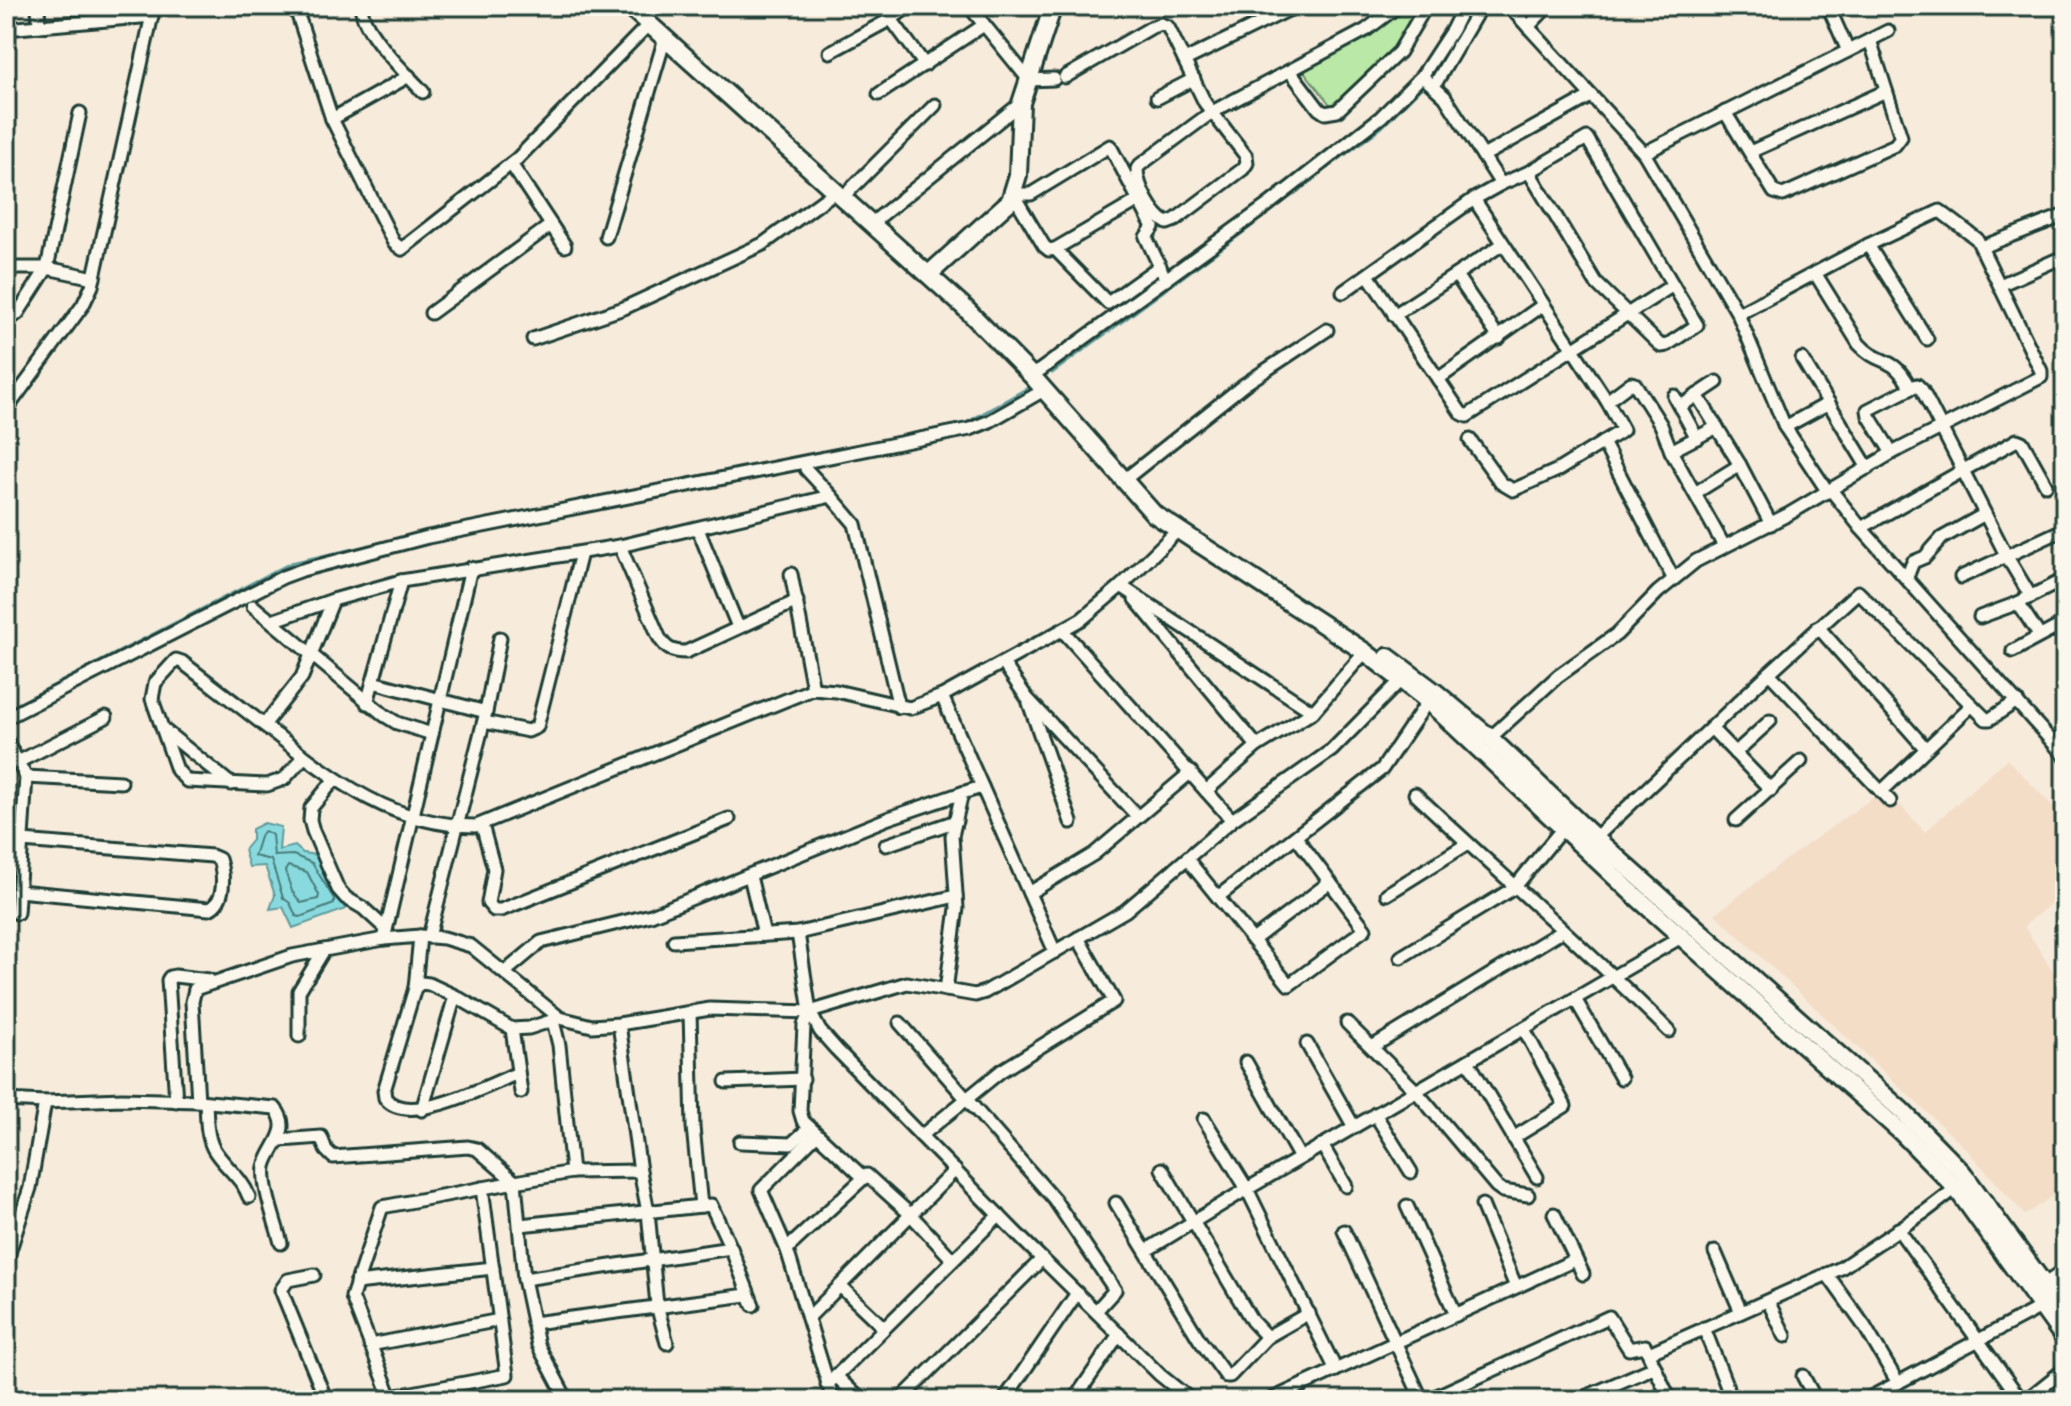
<svg xmlns="http://www.w3.org/2000/svg" width="2071" height="1406" font-family="'Balsamiq Sans',sans-serif">
  <rect width="100%" height="100%" fill="#f7ebdb"/>
  <filter id="ink" filterUnits="userSpaceOnUse"><feTurbulence type="fractalNoise" baseFrequency=".0125" numOctaves="2"/><feDisplacementMap in="SourceGraphic" scale="16" xChannelSelector="R" yChannelSelector="G"/><feConvolveMatrix kernelMatrix="1 2 1 2 8 2 1 2 1" color-interpolation-filters="sRGB"/></filter>
  <g filter="url(#ink)">
    <!-- built -->
    <polygon fill="#f3ddc7" points="2007,759 2065,819 2065,891 2024,926 2065,990 2065,1187 2025,1215 1965,1148 1715,914 1791,856 1885,789 1925,832"/>
    <!-- green -->
    <polygon fill="#bae8a7" stroke="#6c926e" stroke-width="2" points="1405,6 1422,6 1397,46 1332,107 1303,70 1379,29"/>
    <!-- water -->
    <polygon fill="#89dadf" stroke="#5f9b9b" stroke-width="2" points="264,823 281,827 279,850 295,846 303,853 316,855 342,896 346,909 293,928 283,907 270,909 275,895 265,866 249,867 244,850 252,840 252,829"/>
    <g fill="none" stroke-linecap="round" stroke-linejoin="round">
      <!-- shore -->
      <g stroke="#497c78" stroke-width="2">
        <polygon points="265,831 272,835 274,856 293,855 312,863 334,899 334,904 300,917 296,916 290,903 283,898 271,860 254,856 261,834"/>
        <polygon points="288,866 307,872 319,895 318,899 301,903 292,891 285,871"/>
      </g>
      <!-- stream -->
      <g stroke="#5f9b9b" stroke-width="3">
        <polyline points="1454,41 1473,6"/>
        <polyline points="1435,72 1441,66"/>
        <polyline points="1327,168 1382,127 1426,83"/>
        <polyline points="1267,214 1315,178"/>
        <polyline points="1052,373 1253,225"/>
        <polyline points="475,521 966,423 1033,385"/>
        <polyline points="6,710 291,563 468,523"/>
      </g>
      <!-- street casing -->
      <g stroke="#1f3d34" stroke-width="17">
        <g id="street">
          <polyline points="38,6 39,26"/>
          <polyline points="295,6 332,119 409,76"/>
          <path d="M362 6C358 28 408 75 423 92"/>
          <polyline points="909,6 891,19 925,65"/>
          <polyline points="969,6 1029,80 1054,79"/>
          <polyline points="1509,6 1644,153 1738,314 1785,427 1828,492"/>
          <polyline points="1828,6 1848,51"/>
          <polyline points="1528,27 1548,6"/>
          <polyline points="6,29 152,16"/>
          <polyline points="830,52 891,19"/>
          <polyline points="1185,60 1296,6"/>
          <polyline points="1290,71 1319,109 1325,113 1337,111 1399,52 1426,6"/>
          <polyline points="1422,76 1445,97 1501,184"/>
          <path d="M1065 77 1152 27 1161 24 1168 27 1205 103 1246 156 1247 163 1243 169 1175 220 1167 223C1152 215 1137 186 1137 169L1140 165 1212 112 1366 30 1398 6"/>
          <polyline points="1434,86 1481,6"/>
          <polyline points="879,94 984,25"/>
          <polyline points="1157,98 1194,79"/>
          <polyline points="1725,112 1774,192 1783,195 1895,145 1901,137 1870,40"/>
          <polyline points="332,119 394,243 402,249 517,159 649,24"/>
          <polyline points="1750,152 1886,91"/>
          <polyline points="1644,153 1888,31"/>
          <polyline points="1483,156 1591,96"/>
          <polyline points="511,164 565,246"/>
          <polyline points="1529,172 1596,283 1661,346 1667,345 1697,325 1673,285"/>
          <polyline points="843,197 935,105"/>
          <polyline points="1139,200 1055,249 1049,250 1044,246 1013,194 1031,194 1110,146 1153,227 1146,237 1166,280"/>
          <polyline points="872,223 1021,103"/>
          <polyline points="606,237 665,38"/>
          <polyline points="1868,245 1927,339"/>
          <polyline points="1982,247 2065,215"/>
          <polyline points="1055,249 1108,303 1160,266"/>
          <polyline points="6,268 47,268 94,278"/>
          <path d="M1815 273 1859 344C1880 367 1893 354 1910 387"/>
          <polyline points="1456,275 1499,338"/>
          <polyline points="2000,285 2065,256"/>
          <polyline points="1343,292 1474,199 1501,184 1529,172 1587,138 1673,285 1467,416 1461,413 1368,275"/>
          <polyline points="431,313 551,225"/>
          <polyline points="1394,315 1503,244"/>
          <polyline points="6,322 18,313 47,268 80,113"/>
          <polyline points="533,339 624,308 763,244 836,191"/>
          <polyline points="1802,359 1868,468"/>
          <polyline points="1032,376 1268,205 1381,117 1422,76 1452,30 1464,6"/>
          <polyline points="1438,379 1543,305"/>
          <polyline points="1697,395 1740,465 1771,524"/>
          <polyline points="1674,396 1697,438"/>
          <polyline points="1607,401 1631,383 1635,384 1661,425 1671,451 1724,546"/>
          <polyline points="1681,406 1717,382"/>
          <polyline points="6,410 83,305 92,286 154,6"/>
          <polyline points="1785,427 1829,403"/>
          <polyline points="1470,440 1501,483 1513,490 1558,470 1623,430 1607,401 1474,199"/>
          <polyline points="1603,442 1673,578"/>
          <polyline points="1671,451 1717,427"/>
          <polyline points="1892,453 1869,416 1868,410 1917,385 1922,390 2006,555 2031,597"/>
          <polyline points="806,469 831,496"/>
          <polyline points="1124,480 1245,384 1327,330"/>
          <polyline points="1831,490 1861,528 2065,756"/>
          <polyline points="1695,493 1740,465"/>
          <polyline points="1861,528 2017,440 2022,442 2046,485"/>
          <polyline points="698,529 738,627"/>
          <path d="M620 546 659 637C666 649 672 652 686 652L797 601"/>
          <polyline points="791,574 813,689"/>
          <polyline points="1907,577 1913,562 1925,557 1942,538 1985,514"/>
          <polyline points="1961,577 2065,529"/>
          <polyline points="1121,586 1313,712"/>
          <polyline points="1135,599 1257,746"/>
          <polyline points="2018,603 2039,635"/>
          <polyline points="253,606 384,715 397,723 432,734"/>
          <polyline points="1980,617 2018,603 2065,579"/>
          <polyline points="272,621 333,600 401,581 620,546 831,496 855,524 899,707"/>
          <polyline points="1818,627 1926,749"/>
          <polyline points="1063,631 1232,820"/>
          <polyline points="2013,651 2065,623"/>
          <polyline points="1003,663 1027,698 1138,817"/>
          <polyline points="1769,673 1858,592 1986,719 1990,719 2017,701"/>
          <polyline points="373,682 486,712"/>
          <polyline points="942,696 1055,952"/>
          <polyline points="367,703 401,581"/>
          <polyline points="1029,703 1071,822"/>
          <polyline points="6,718 283,577 302,570 428,537 970,429 990,421 1044,390"/>
          <polyline points="484,722 528,731 537,727 581,553"/>
          <polyline points="264,725 302,677 333,600"/>
          <polyline points="1711,728 1771,790"/>
          <polyline points="164,730 231,784"/>
          <polyline points="1490,738 1558,676 1617,634 1658,592 1696,561 1789,514 1892,453 2041,377 2041,371 1977,239 1940,211 1868,245 1738,314"/>
          <polyline points="6,740 26,777 17,913"/>
          <polyline points="1735,753 1770,721"/>
          <path d="M304 757 284 779 267 785 187 781 177 770 152 699 155 683 176 660 182 662C213 686 244 709 274 733 336 781 393 826 476 826L813 689 836 691 910 708 942 696 1082 619 1121 586 1177 531"/>
          <polyline points="20,761 106,717"/>
          <polyline points="26,777 121,782"/>
          <polyline points="335,779 311,808 310,820 313,831 338,889 346,898 363,908 386,929"/>
          <polyline points="1206,791 1257,746 1313,712 1365,652"/>
          <polyline points="1881,792 1972,705"/>
          <path d="M1415 794C1499 873 1587 949 1669 1031"/>
          <polyline points="1736,820 1801,761"/>
          <polyline points="482,825 494,869 488,903 494,910 501,910 729,819"/>
          <polyline points="1595,838 1769,673 1890,801"/>
          <polyline points="886,845 956,821"/>
          <polyline points="1187,859 1289,985 1365,929 1296,837"/>
          <polyline points="750,876 764,935"/>
          <path d="M18 891 209 909C226 901 224 875 219 859L212 856 22 841"/>
          <polyline points="1029,893 1094,854 1191,772"/>
          <polyline points="1387,894 1467,844"/>
          <polyline points="1219,896 1382,769 1428,701"/>
          <polyline points="798,933 810,1012 820,1031 836,1049 1023,1240 1160,1375 1191,1400"/>
          <polyline points="429,937 486,712 500,638"/>
          <polyline points="384,939 471,568"/>
          <polyline points="1253,940 1330,882"/>
          <polyline points="674,941 798,933 956,896"/>
          <polyline points="1401,957 1514,888 1563,828"/>
          <polyline points="505,972 541,942 651,915 889,818 962,793"/>
          <polyline points="415,988 420,936"/>
          <polyline points="946,990 957,908 952,836 962,793 982,787"/>
          <polyline points="1575,999 1621,1078"/>
          <polyline points="690,1012 693,1127 701,1206"/>
          <polyline points="553,1021 559,1045 572,1172 515,1182 524,1279 538,1345 567,1400"/>
          <polyline points="900,1023 1054,1199 1115,1290 1096,1311"/>
          <polyline points="1347,1023 1416,1091 1496,1186 1503,1191 1528,1195"/>
          <polyline points="619,1024 640,1171 648,1212 657,1305 667,1343"/>
          <polyline points="512,1029 521,1092"/>
          <polyline points="299,1036 299,991 324,950"/>
          <polyline points="1307,1044 1354,1127"/>
          <polyline points="1372,1047 1562,931"/>
          <polyline points="1468,1061 1537,1177"/>
          <polyline points="1246,1062 1300,1158"/>
          <path d="M518 1073C488 1085 408 1128 385 1098L384 1091 415 988 421 983 429 984 455 996 512 1029 529 1028 557 1019"/>
          <polyline points="726,1082 803,1079"/>
          <path d="M6 1100 45 1102 122 1099 198 1101 275 1108C294 1131 269 1147 265 1167 262 1187 276 1223 281 1243"/>
          <polyline points="176,1101 168,980 170,977 175,976 209,980"/>
          <polyline points="198,1101 192,1002 195,989 292,956 384,939 420,936 444,938 471,946 560,1018 592,1026 619,1024 710,1009 810,1012 907,983 975,995 985,992 1125,911 1232,820 1332,750 1401,680"/>
          <path d="M206 1102C207 1117 206 1134 213 1148 223 1166 242 1177 249 1197"/>
          <polyline points="422,1110 455,996"/>
          <polyline points="1375,1114 1411,1172"/>
          <polyline points="1204,1119 1247,1189 1336,1370"/>
          <polyline points="817,1134 863,1177"/>
          <polyline points="921,1136 1001,1071 1114,1001 1078,938"/>
          <polyline points="1513,1138 1565,1106 1524,1029"/>
          <polyline points="281,1140 321,1137 326,1150 333,1157 468,1147 477,1149 515,1182"/>
          <polyline points="740,1142 791,1144 809,1128"/>
          <polyline points="1322,1145 1346,1186"/>
          <polyline points="1162,1169 1252,1321 1267,1337 1309,1313"/>
          <polyline points="572,1172 640,1171"/>
          <polyline points="1116,1203 1199,1339 1226,1376 1230,1376 1267,1337"/>
          <polyline points="1482,1205 1516,1287"/>
          <polyline points="1407,1206 1456,1315"/>
          <polyline points="1554,1214 1583,1274"/>
          <polyline points="520,1225 711,1205 731,1248"/>
          <polyline points="1898,1229 2021,1400"/>
          <polyline points="1344,1231 1422,1400"/>
          <polyline points="787,1250 761,1190 817,1134 803,1121 800,1111 804,1025 810,1012"/>
          <polyline points="1147,1250 1247,1189 1683,936"/>
          <polyline points="1715,1252 1741,1312"/>
          <polyline points="6,1262 30,1188 45,1102"/>
          <polyline points="1827,1274 1865,1327 1898,1383"/>
          <polyline points="314,1275 288,1280 281,1290 326,1400"/>
          <polyline points="524,1279 731,1248 753,1305"/>
          <polyline points="356,1283 493,1268"/>
          <polyline points="2045,1284 2065,1270"/>
          <polyline points="840,1286 884,1328"/>
          <polyline points="1768,1301 1785,1336"/>
          <polyline points="808,1318 955,1170"/>
          <polyline points="533,1323 747,1295"/>
          <polyline points="1704,1328 1732,1400"/>
          <polyline points="370,1345 500,1320"/>
          <polyline points="1649,1353 1841,1268 1926,1211 1956,1188"/>
          <polyline points="836,1376 861,1400"/>
          <polyline points="1803,1376 1816,1400"/>
          <polyline points="827,1385 999,1215"/>
          <polyline points="391,1397 507,1375 482,1188"/>
          <polyline points="392,1400 352,1297 382,1207 515,1182"/>
          <polyline points="833,1400 787,1250 791,1245 867,1175 911,1215 953,1260"/>
          <polyline points="900,1400 1042,1259"/>
          <polyline points="1004,1400 1077,1293"/>
          <polyline points="1074,1400 1119,1334"/>
          <polyline points="1270,1400 1575,1260"/>
          <polyline points="1428,1400 1609,1317 1629,1349 1645,1346 1670,1400"/>
          <polyline points="1578,1400 1655,1367"/>
          <polyline points="1869,1400 1869,1398 2041,1307"/>
          <polyline points="2026,1400 2065,1369"/>
        </g>
      </g>
      <!-- secondary casing -->
      <g stroke="#1f3d34" stroke-width="22">
        <g id="secondary">
          <polyline points="629,6 963,306 1032,376 1154,514 1365,652 1428,701 1630,891 1901,1132 1956,1188 2065,1339"/>
          <polyline points="929,274 1010,201 1018,175 1021,103 1053,6"/>
          <polyline points="1388,657 1435,692 1490,738 1595,838 1902,1111 1962,1172 2065,1313"/>
        </g>
      </g>
      <!-- street -->
      <use href="#street" stroke="#fbf7ec" stroke-width="11"/>
      <!-- secondary -->
      <use href="#secondary" stroke="#fbf7ec" stroke-width="16"/>
    </g>
  </g>
  <!-- margin -->
  <rect width="2071" height="1406" fill="none" stroke="#fbf7ec" stroke-width="32"/>
  <rect x="16" y="16" width="2039" height="1374" fill="none" stroke="#1f3d34" stroke-width="3" filter="url(#ink)"/>
</svg>
